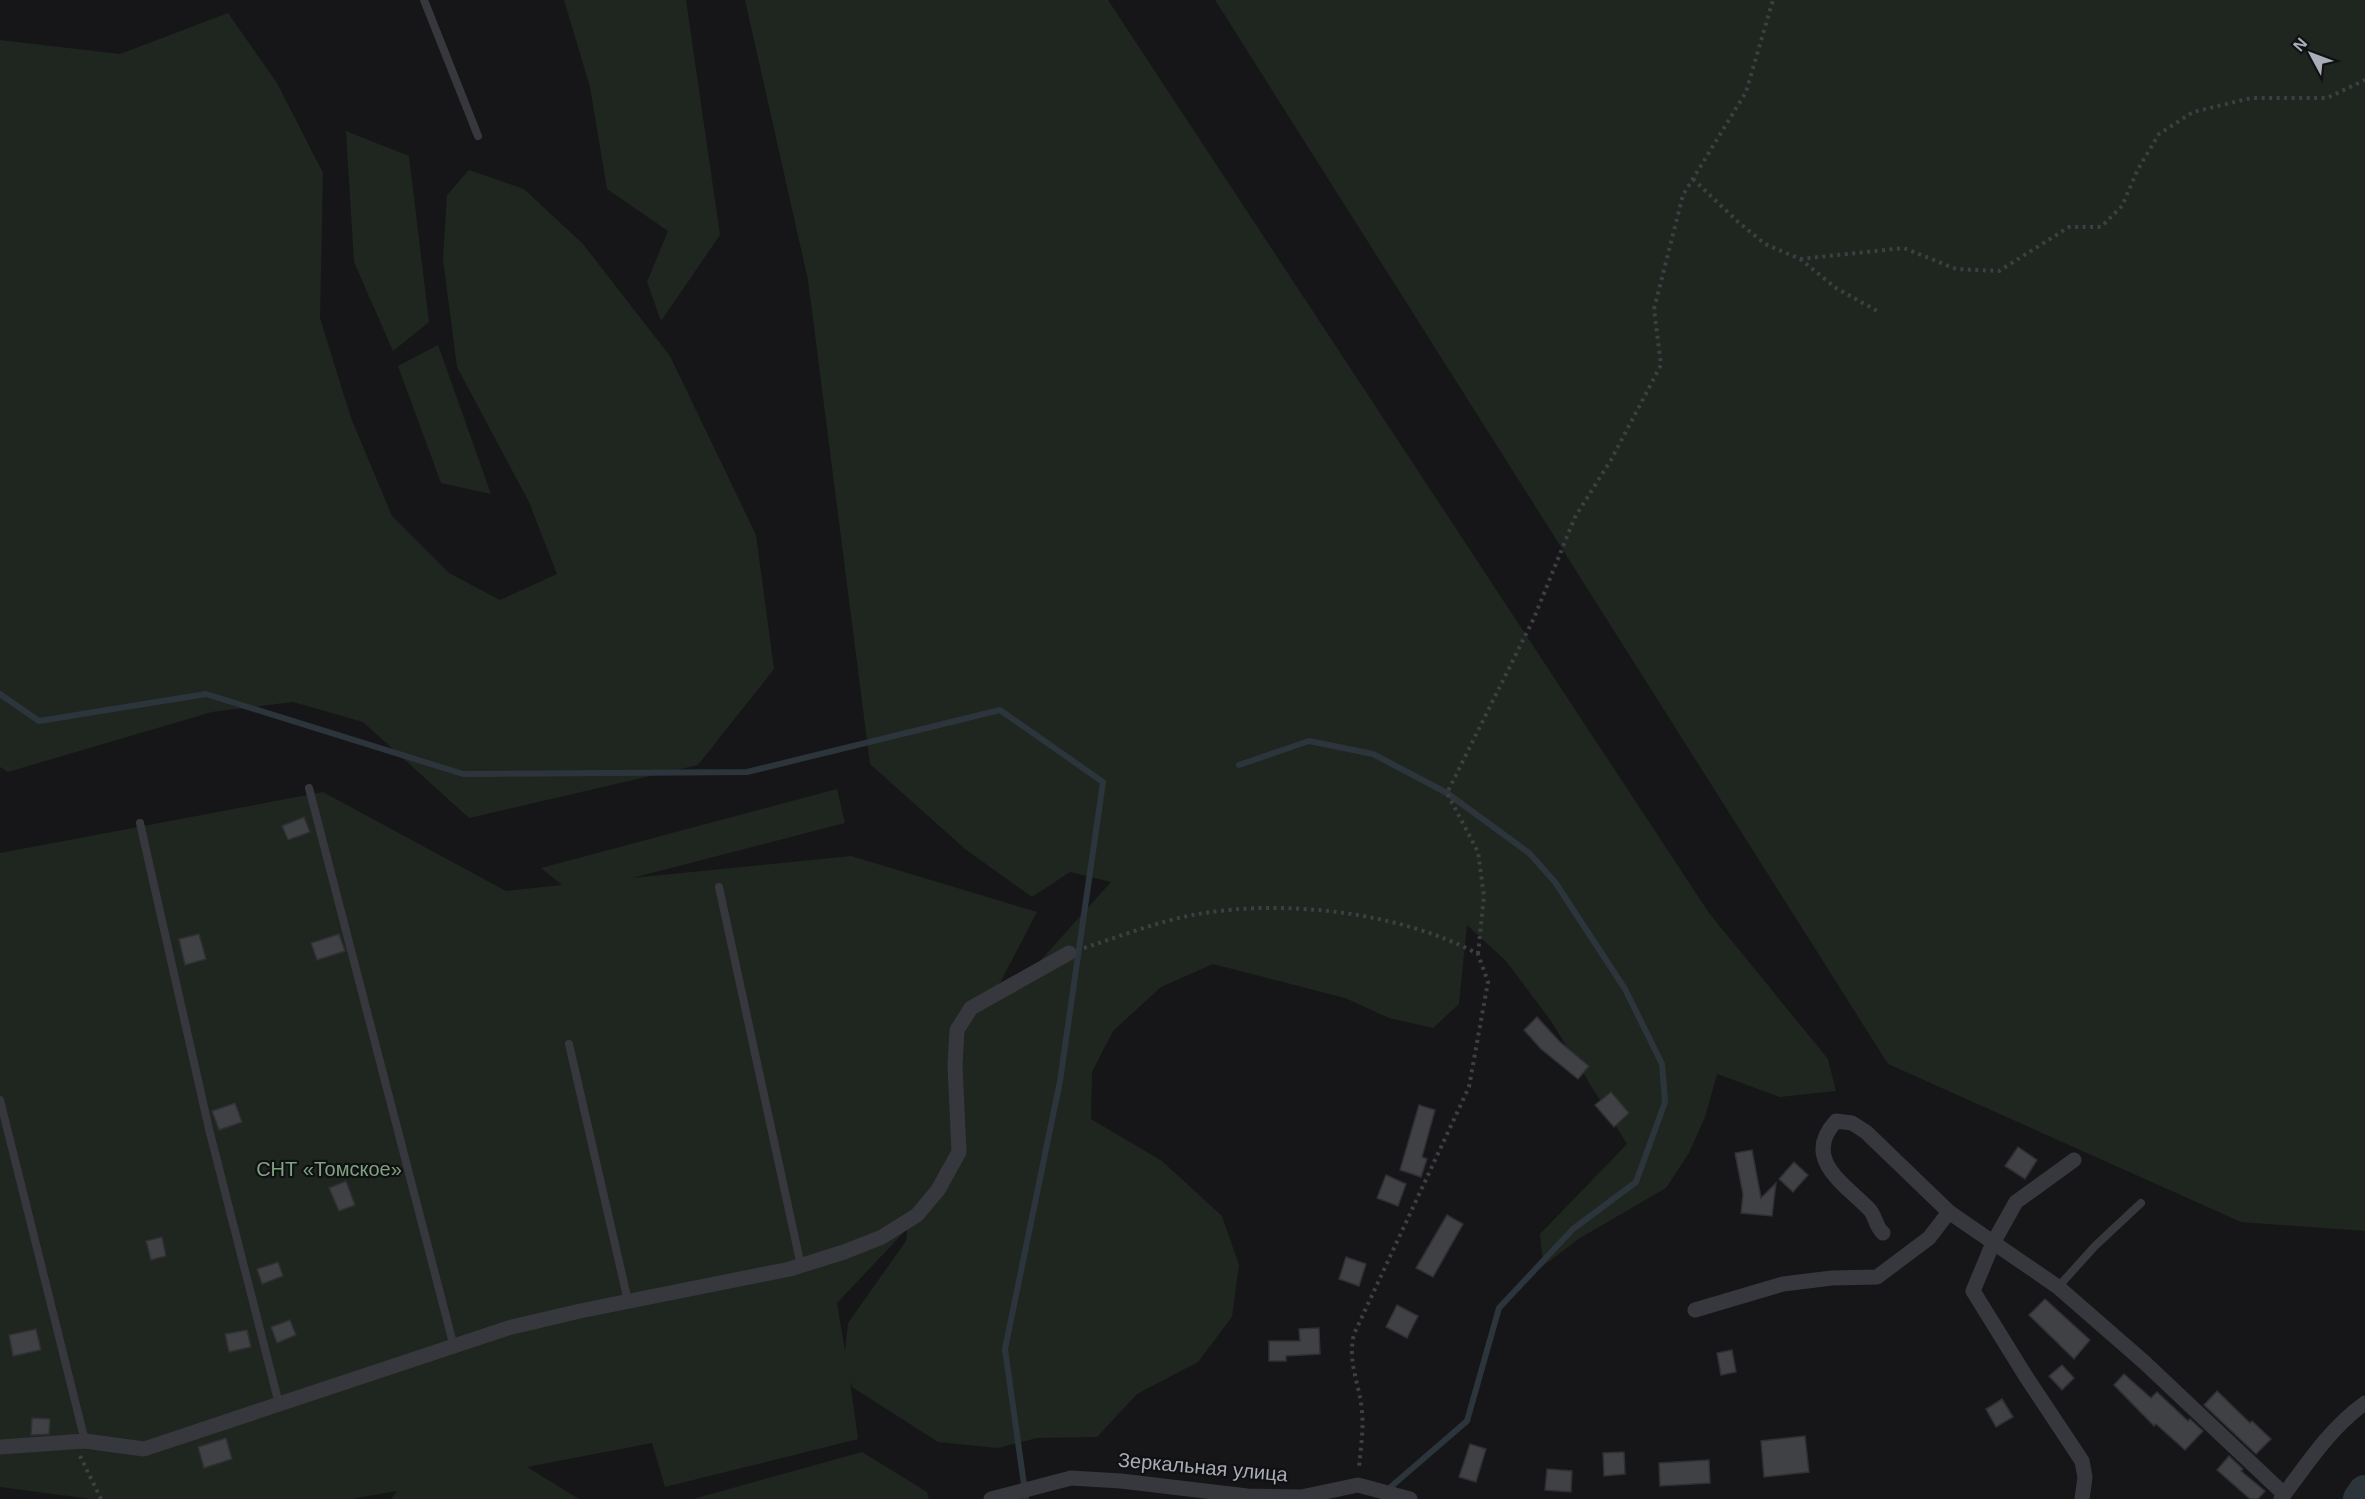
<svg xmlns="http://www.w3.org/2000/svg" width="2365" height="1499" font-family="Helvetica,sans-serif">
  <rect width="100%" height="100%" fill="#161618"/>
  <!-- green -->
  <g fill="#1e261f" fill-rule="evenodd">
    <polygon points="564,0 686,0 720,235 661,321 647,282 668,231 607,189 590,87"/>
    <path d="M745 0H1108L1709 913 1828 1059 1836 1091 1780 1097 1717 1074 1705 1117 1689 1153 1666 1188 1580 1238 1543 1266 1540 1234 1627 1144 1551 1021 1506 961 1467 925 1459 1004 1433 1028 1389 1018 1345 998 1213 964 1161 987 1113 1031 1092 1072 1091 1119 1162 1161 1222 1216 1239 1265 1232 1317 1198 1362 1137 1394 1097 1437 1037 1438 998 1448 938 1442 852 1387 850 1381 858 1439 665 1487 652 1443 527 1467 579 1499H391L397 1491 351 1499H91L0 1487V853L323 792 506 891 562 885 541 868 837 789 845 823 632 878 851 856 1037 912 989 1004 1022 981 1111 882 1070 872 1032 897 965 849 870 764 808 280ZM907 1229 906 1241 848 1323 845 1351 837 1303Z"/>
    <polygon points="1215,0 2365,0 2365,1231 2241,1222 1888,1064"/>
    <polygon points="228,13 277,83 323,173 320,318 351,418 392,516 449,573 500,600 557,574 529,502 457,367 443,260 447,195 469,170 524,189 583,244 670,356 756,535 774,669 698,765 469,818 363,722 293,702 212,712 8,772 0,767 0,40 120,54"/>
    <polygon points="346,131 409,156 429,322 393,351 354,262"/>
    <polygon points="438,345 491,494 441,483 398,366"/>
    <polygon points="862,1452 927,1492 929,1499 693,1499"/>
  </g>
  <g fill="none" stroke-linecap="round" stroke-linejoin="round">
    <!-- stream -->
    <g stroke="#2c353c" stroke-width="6">
      <polyline points="0,694 39,721 206,694 463,774 747,772 1000,710 1103,782 1060,1081 1005,1349 1026,1499"/>
      <polyline points="1239,765 1309,741 1373,754 1447,793 1529,853 1555,882 1625,989 1662,1064 1665,1102 1636,1182 1573,1229 1499,1308 1467,1421 1386,1491"/>
    </g>
    <!-- river -->
    <polyline stroke="#2c353c" stroke-width="34" points="2360,1499 2365,1492"/>
  </g>
  <!-- building -->
  <g fill="#404145" stroke="#303034" stroke-width="1.5">
    <polygon points="304,817 310,832 288,840 282,826"/>
    <polygon points="199,934 206,959 185,965 179,939"/>
    <polygon points="339,934 345,951 317,960 311,943"/>
    <polygon points="1537,1017 1560,1042 1589,1066 1578,1079 1541,1049 1524,1030"/>
    <polygon points="1611,1092 1629,1113 1614,1127 1595,1105"/>
    <polygon points="235,1103 242,1122 219,1130 212,1111"/>
    <polygon points="1419,1105 1435,1110 1422,1157 1427,1159 1421,1177 1400,1170"/>
    <polygon points="2018,1147 2037,1160 2025,1179 2005,1166"/>
    <polygon points="1752,1150 1761,1198 1776,1183 1772,1216 1741,1213 1743,1194 1735,1153"/>
    <polygon points="1794,1162 1808,1175 1793,1192 1779,1179"/>
    <polygon points="1386,1175 1406,1184 1398,1206 1377,1198"/>
    <polygon points="346,1181 355,1205 339,1211 329,1188"/>
    <polygon points="1447,1215 1463,1224 1433,1277 1416,1268"/>
    <polygon points="162,1237 166,1256 151,1260 146,1241"/>
    <polygon points="1346,1257 1366,1264 1359,1286 1339,1279"/>
    <polygon points="278,1262 283,1276 262,1284 257,1269"/>
    <polygon points="2045,1299 2090,1340 2074,1359 2029,1315"/>
    <polygon points="1397,1305 1418,1316 1407,1338 1386,1327"/>
    <polygon points="290,1320 296,1335 277,1343 271,1327"/>
    <polygon points="1319,1328 1320,1354 1286,1356 1286,1361 1269,1361 1269,1341 1300,1341 1299,1329"/>
    <polygon points="36,1329 41,1350 13,1356 9,1335"/>
    <polygon points="247,1330 251,1347 229,1352 225,1334"/>
    <polygon points="1732,1350 1736,1372 1721,1375 1717,1353"/>
    <polygon points="2062,1365 2074,1378 2062,1390 2049,1376"/>
    <polygon points="2124,1374 2151,1398 2157,1392 2188,1421 2190,1419 2203,1431 2185,1450 2156,1424 2154,1426 2114,1385"/>
    <polygon points="2217,1391 2250,1423 2252,1421 2271,1439 2256,1454 2204,1405"/>
    <polygon points="2002,1399 2013,1417 1996,1427 1986,1409"/>
    <polygon points="32,1418 50,1419 49,1434 31,1435"/>
    <polygon points="1805,1436 1809,1472 1764,1477 1761,1441"/>
    <polygon points="226,1438 232,1459 204,1468 198,1447"/>
    <polygon points="1470,1444 1486,1449 1476,1482 1459,1477"/>
    <polygon points="1624,1452 1625,1474 1604,1476 1603,1453"/>
    <polygon points="2229,1456 2243,1469 2241,1471 2265,1491 2258,1499 2250,1499 2217,1470"/>
    <polygon points="1709,1460 1710,1483 1660,1486 1659,1463"/>
    <polygon points="1547,1469 1572,1471 1571,1492 1545,1490"/>
  </g>
  <g fill="none" stroke-linecap="round" stroke-linejoin="round">
    <!-- path -->
    <g stroke="#3d3f44" stroke-width="4" stroke-dasharray="3 4.5" stroke-linecap="butt">
      <polyline points="1693,179 1737,221 1765,244 1800,259 1836,288 1879,312"/>
      <polyline points="1800,259 1904,248 1956,269 1999,271 2069,227 2101,227 2122,206 2138,169 2159,134 2193,112 2251,98 2327,98 2365,80"/>
      <path d="M1084 948C1121 936 1159 921 1198 914 1285 899 1400 912 1478 954L1488 982 1469 1087 1354 1334C1347 1363 1360 1384 1362 1412 1364 1431 1360 1451 1359 1469"/>
      <polyline points="1478,954 1484,896 1478,852 1447,793 1534,618 1575,517 1611,460 1661,365 1654,309 1683,195 1746,92 1773,0"/>
      <polyline points="80,1456 101,1499"/>
    </g>
    <!-- lane -->
    <g stroke="#37383d" stroke-width="8">
      <polyline points="424,0 478,136"/>
      <polyline points="309,788 454,1347"/>
      <polyline points="140,823 209,1129 279,1404"/>
      <polyline points="719,887 801,1266"/>
      <polyline points="569,1044 628,1301"/>
      <polyline points="0,1100 85,1441"/>
      <polyline points="2058,1287 2095,1246 2141,1203"/>
    </g>
    <!-- street -->
    <g stroke="#37383d" stroke-width="15">
      <polyline points="2074,1160 2016,1202 1993,1243 1973,1291 2025,1375 2082,1461 2085,1477 2082,1499"/>
      <path d="M1883 1233C1875 1226 1876 1216 1869 1209 1845 1184 1801 1159 1836 1121L1852 1123 1866 1132 1949 1212 2058 1287 2144 1362 2284 1494"/>
      <polyline points="1695,1310 1783,1284 1832,1278 1877,1277 1929,1238 1949,1212"/>
      <polyline points="0,1447 85,1441 144,1449 508,1328 580,1311 790,1269 844,1252 882,1237 917,1215 938,1190 959,1152 955,1065 957,1030 971,1008 1069,953"/>
      <polyline points="991,1499 1071,1478 1121,1481 1247,1496 1301,1497 1358,1485 1410,1499"/>
      <path d="M2281 1499C2306 1465 2330 1428 2365 1403"/>
    </g>
  </g>
  <g text-anchor="middle" dominant-baseline="central" stroke-width="4.5" stroke-linejoin="round" paint-order="stroke">
    <!-- park labels -->
    <g font-size="20" fill="#7fa381" stroke="#111113">
      <text x="329" y="1169">СНТ «Томское»</text>
    </g>
    <!-- street labels -->
    <g font-size="20" fill="#a8adb8" stroke="#111113">
      <text transform="translate(1203 1467) rotate(5)">Зеркальная улица</text>
    </g>
  </g>
  <!-- north arrow -->
  <g transform="translate(2311 54) rotate(311)" stroke="#111113" stroke-width="4.5" paint-order="stroke">
  <path d="M0-4.5L10 22L0 15L-10 22Z" fill="#a8adb8"/>
  <text y="-9" font-size="16" font-weight="bold" text-anchor="middle" fill="#a8adb8">N</text>
  </g>
</svg>
